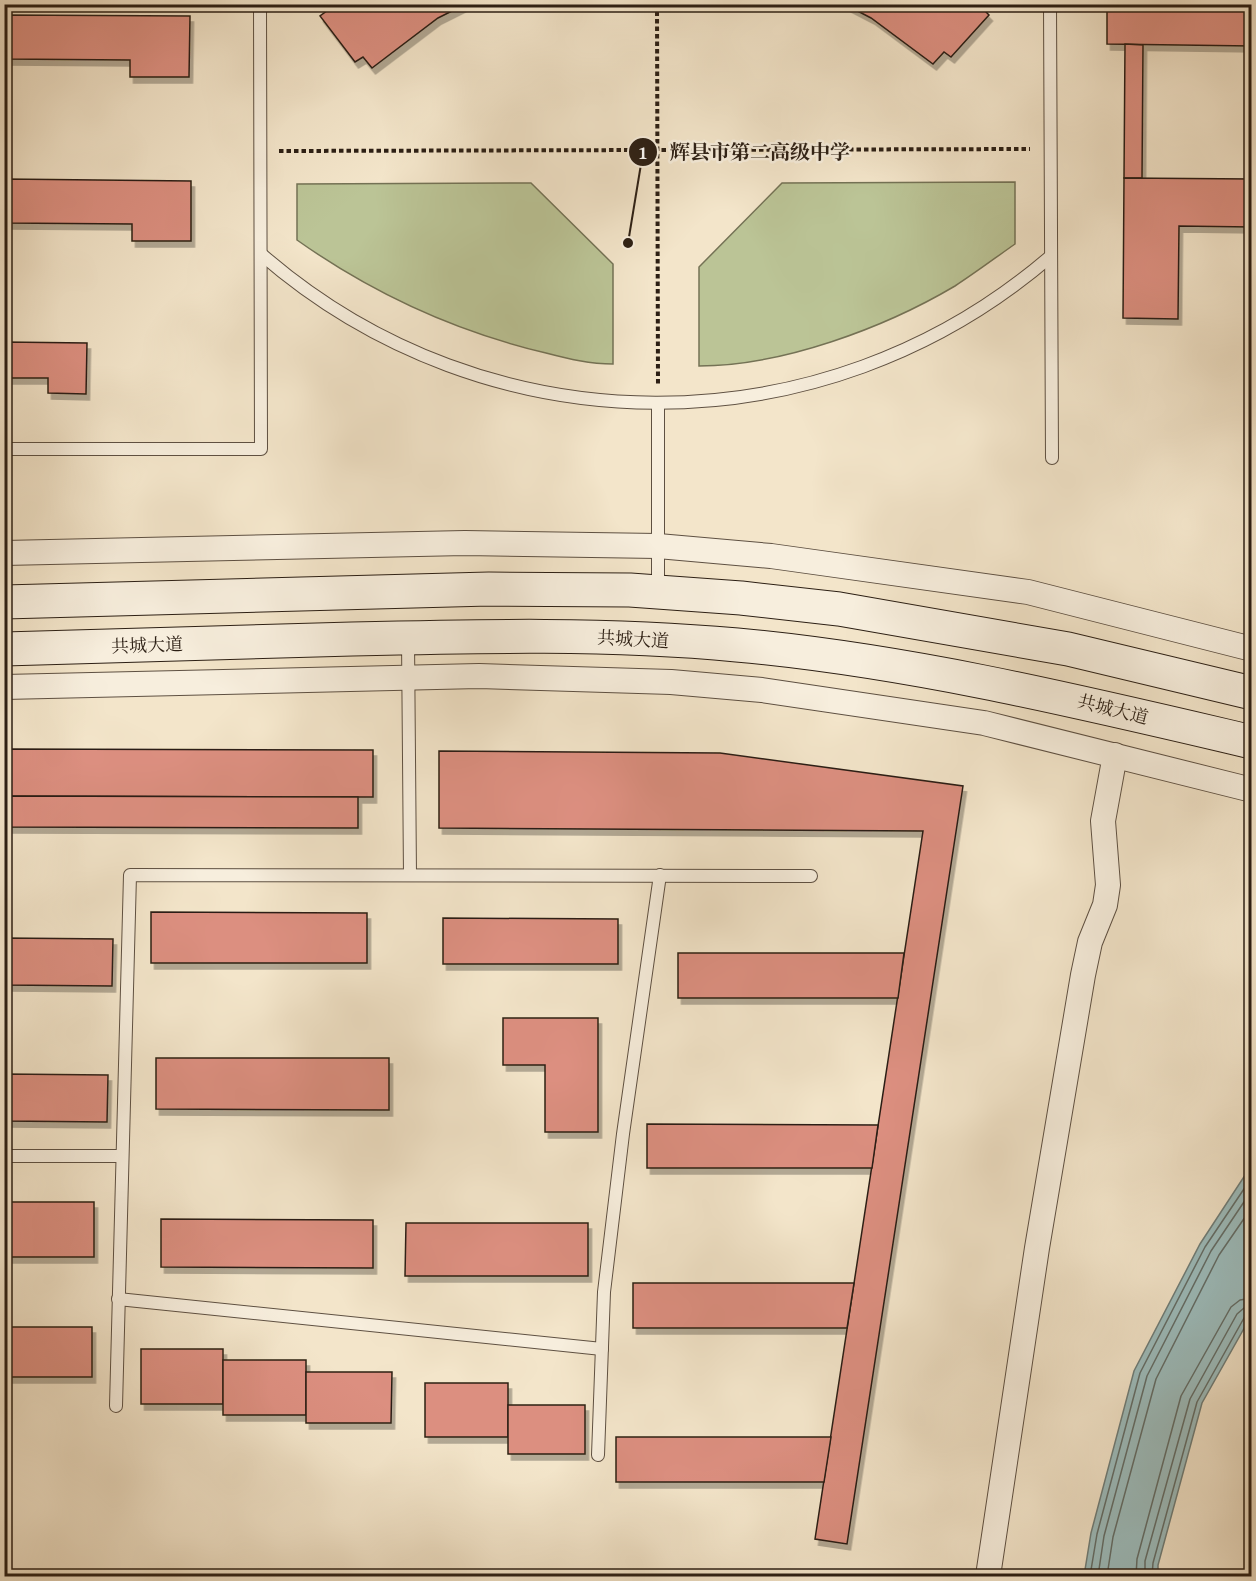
<svg xmlns="http://www.w3.org/2000/svg" width="1256" height="1581" font-family="'Gentium Book Plus','Noto Serif SC',serif">
  <defs>
    <filter id="shadow"><feDropShadow dx="3.5" dy="6" stdDeviation="0" flood-color="#0004"/></filter>
  </defs>
  <rect width="100%" height="100%" fill="#f3e5ca"/>
  <filter id="stains"><feTurbulence type="fractalNoise" baseFrequency=".00333" numOctaves="4"/><feColorMatrix values="0 0 0 0 .2 0 0 0 0 .09 0 0 0 0 .02 0 0 0 .5 -.17"/></filter>
  <radialGradient id="worn" r=".72"><stop offset=".6" stop-color="#630" stop-opacity="0"/><stop offset="1" stop-color="#630" stop-opacity=".3"/></radialGradient>
  <!-- green -->
  <g fill="#bbc496" stroke="#747255" stroke-width="1.5">
    <path d="M1015 182V244C995 258 975 273 955 286 884 328 782 366 699 366V267L782 183Z"/>
    <path d="M531 183 613 264V364C590 364 569 359 546 353 457 332 372 293 297 240V184Z"/>
  </g>
  <!-- water -->
  <polygon fill="#9dbdbd" stroke="#707e79" stroke-width="1.5" points="1251,1166 1251,1316 1202,1403 1158,1565 1158,1576 1084,1576 1091,1533 1134,1371 1200,1244"/>
  <g fill="none" stroke-linecap="round" stroke-linejoin="round">
    <!-- shore -->
    <g stroke="#646e68" stroke-width="1.5">
      <polyline points="1090,1576 1097,1534 1140,1373 1205,1247 1252,1177"/>
      <polyline points="1098,1576 1104,1536 1147,1376 1211,1251 1252,1190"/>
      <polyline points="1107,1576 1113,1537 1156,1379 1219,1255 1252,1207"/>
      <polyline points="1136,1576 1137,1559 1181,1396 1231,1307 1240,1300 1252,1298"/>
      <polyline points="1145,1576 1145,1561 1190,1399 1237,1314 1244,1308 1252,1307"/>
      <polyline points="1152,1576 1153,1563 1197,1402 1244,1318 1252,1315"/>
    </g>
  </g>
  <!-- building -->
  <g fill="#dc8f80" stroke="#2c1f14" stroke-width="1.5" filter="url(#shadow)">
    <polygon points="324,4 466,4 438,18 372,68 363,57 355,62 320,16 328,10"/>
    <polygon points="844,4 985,4 982,8 989,15 951,57 944,52 933,64 871,18"/>
    <polygon points="1107,4 1252,5 1252,46 1107,44"/>
    <polygon points="4,15 190,16 189,77 130,77 130,60 4,59"/>
    <polygon points="1125,44 1143,45 1142,178 1124,178"/>
    <polygon points="1124,178 1252,179 1252,227 1179,226 1178,319 1123,318"/>
    <polygon points="4,179 191,181 191,241 132,241 132,224 4,223"/>
    <polygon points="4,342 87,343 86,394 48,393 48,378 4,378"/>
    <polygon points="4,749 373,750 373,797 4,796"/>
    <polygon points="439,751 720,753 963,786 847,1544 815,1539 923,831 439,828"/>
    <polygon points="4,796 358,797 358,828 4,827"/>
    <polygon points="151,912 367,913 367,963 151,963"/>
    <polygon points="443,918 618,919 618,964 443,964"/>
    <polygon points="4,938 113,939 112,986 4,985"/>
    <polygon points="678,953 904,953 898,998 678,998"/>
    <polygon points="503,1018 598,1018 598,1132 545,1132 545,1065 503,1065"/>
    <polygon points="156,1058 389,1058 389,1110 156,1109"/>
    <polygon points="4,1074 108,1075 107,1122 4,1121"/>
    <polygon points="647,1124 878,1125 872,1168 647,1168"/>
    <rect x="4" y="1202" width="90" height="55"/>
    <polygon points="161,1219 373,1220 373,1268 161,1267"/>
    <polygon points="406,1223 588,1223 588,1276 405,1276"/>
    <polygon points="633,1283 854,1283 847,1328 633,1328"/>
    <rect x="4" y="1327" width="88" height="50"/>
    <rect x="141" y="1349" width="82" height="55"/>
    <rect x="223" y="1360" width="83" height="55"/>
    <polygon points="306,1372 392,1372 391,1423 306,1423"/>
    <rect x="425" y="1383" width="83" height="54"/>
    <rect x="508" y="1405" width="77" height="49"/>
    <polygon points="616,1437 831,1437 824,1482 616,1482"/>
  </g>
  <g fill="none" stroke-linecap="round" stroke-linejoin="round">
    <!-- lane casing -->
    <g stroke="#5e5042" stroke-width="14">
      <g id="lane">
        <polyline points="1050,4 1052,458"/>
        <path d="M261 254C487 451 823 453 1051 256"/>
        <polyline points="658,403 658,591"/>
        <polyline points="4,449 261,449 260,4"/>
        <polyline points="408,640 410,875"/>
        <polyline points="4,1156 122,1156"/>
        <polyline points="118,1299 602,1349"/>
        <polyline points="116,1406 130,875 811,876"/>
        <polyline points="598,1455 604,1292 623,1134 660,875"/>
      </g>
    </g>
    <!-- street casing -->
    <g stroke="#5e5042" stroke-width="26">
      <g id="street">
        <polyline points="4,553 465,543 658,546 771,556 1028,592 1252,649"/>
        <polyline points="4,687 479,676 671,682 762,690 984,723 1252,790"/>
        <polyline points="988,1576 1037,1248 1083,975 1090,942 1105,905 1108,885 1103,821 1115,755"/>
      </g>
    </g>
    <!-- secondary casing -->
    <g stroke="#2c1f14" stroke-width="35">
      <g id="secondary">
        <polyline points="4,602 489,589 630,590 741,598 839,609 1068,649 1252,693"/>
        <path d="M4 649C120 646 236 643 352 639 480 636 609 633 737 645 912 661 1081 702 1252 742"/>
      </g>
    </g>
    <!-- path -->
    <g stroke="#2c1f14" stroke-width="4" stroke-dasharray="4.5 3" stroke-linecap="butt">
      <polyline points="657,4 658,385"/>
      <polyline points="279,151 1030,149"/>
    </g>
    <!-- lane -->
    <use href="#lane" stroke="#f7eedd" stroke-width="12"/>
    <!-- street -->
    <use href="#street" stroke="#f7eedd" stroke-width="24"/>
    <!-- secondary -->
    <use href="#secondary" stroke="#f7eedd" stroke-width="33"/>
  </g>
  <g text-anchor="middle" dominant-baseline="central" stroke-width="5" stroke-linejoin="round" paint-order="stroke">
    <!-- street labels -->
    <g font-size="18" fill="#2c1f14" stroke="#f7eedd">
      <text transform="translate(633 639) rotate(3)">共城大道</text>
      <text transform="translate(147 645) rotate(-2)">共城大道</text>
      <text transform="translate(1113 709) rotate(14)">共城大道</text>
    </g>
  </g>
  <!-- callouts -->
  <path fill="none" stroke="#2c1f14" stroke-width="2" d="M628 243L643 152"/>
  <g fill="#2c1f14" stroke="#f7eedd" stroke-width="2">
    <circle cx="628" cy="243" r="6"/>
    <circle cx="643" cy="152" r="15"/>
  </g>
  <g font-size="18" text-anchor="middle" font-weight="bold" fill="#fff">
    <text x="643" y="159">1</text>
  </g>
  <g font-size="20" text-anchor="middle" font-weight="bold" fill="#2c1f14" stroke="#f7eedd" stroke-width="5" stroke-linejoin="round" paint-order="stroke">
    <text x="760" y="159">辉县市第二高级中学</text>
  </g>
  <!-- margin -->
  <rect width="1256" height="1581" fill="none" stroke="#f3e5ca" stroke-width="24"/>
  <rect x="6" y="6" width="1244" height="1569" fill="none" stroke="#2c1f14" stroke-width="3"/>
  <rect x="12" y="12" width="1232" height="1557" fill="none" stroke="#2c1f14" stroke-width="1.5"/>
  <rect width="100%" height="100%" filter="url(#stains)"/>
  <rect width="100%" height="100%" fill="url(#worn)"/>
</svg>
